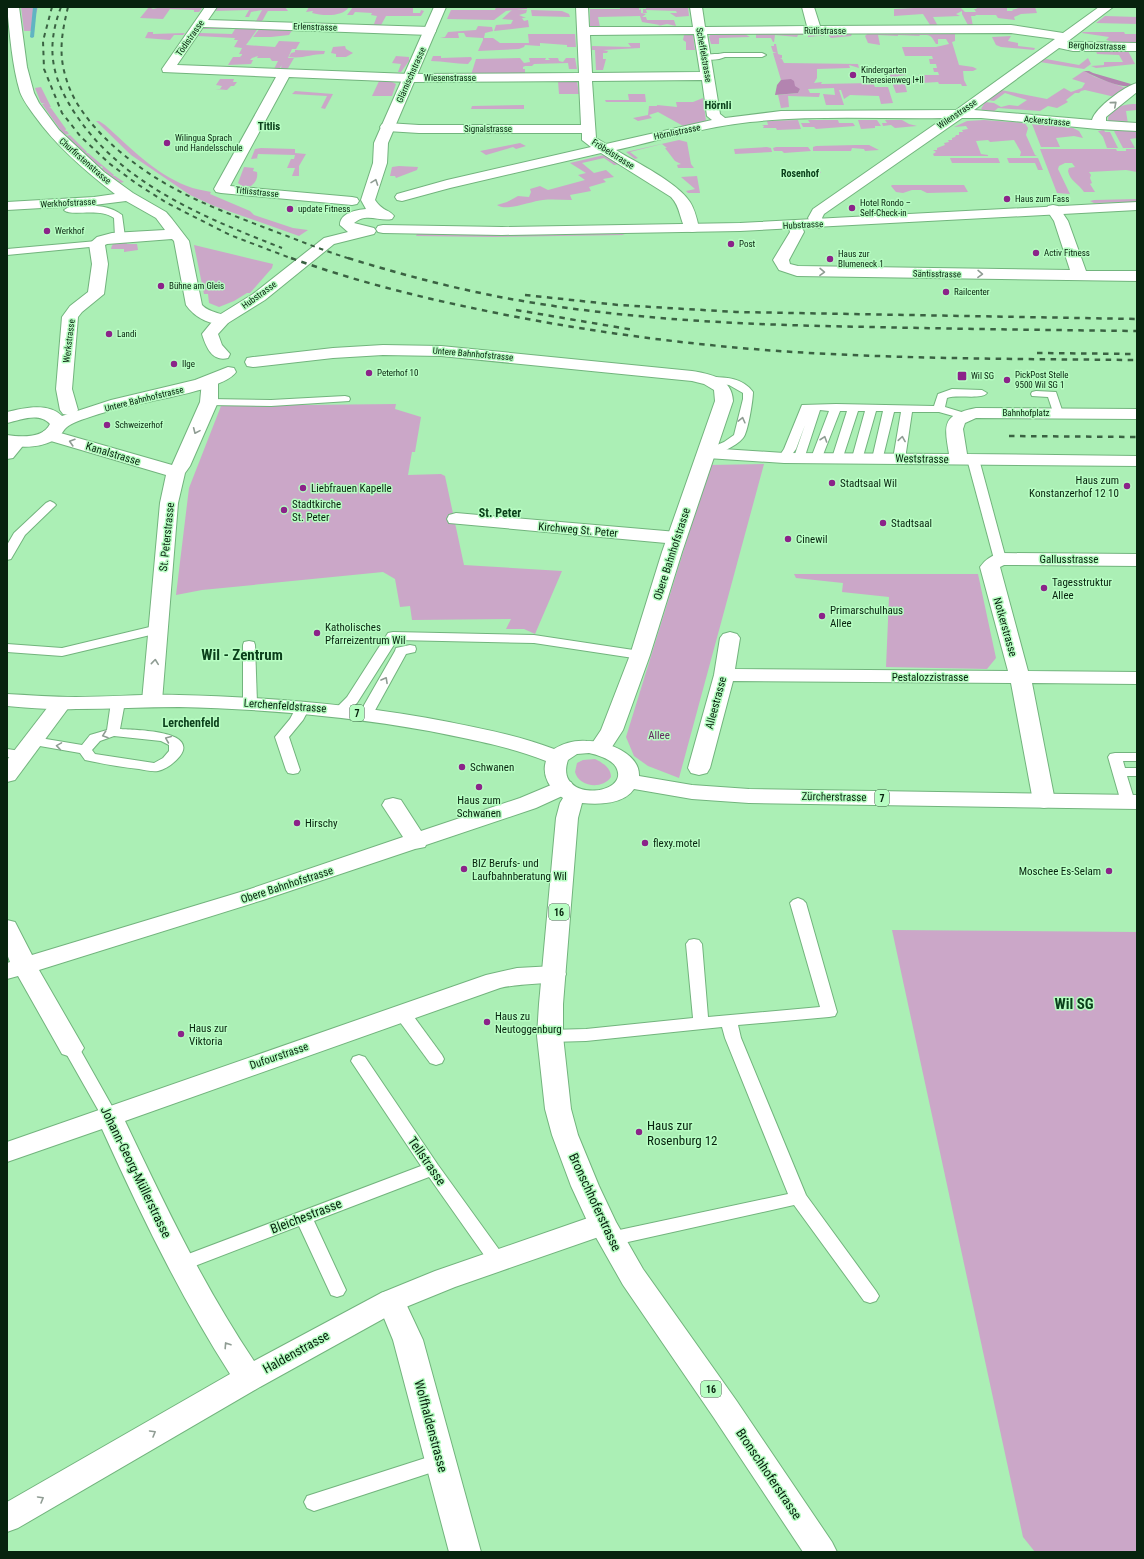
<svg xmlns="http://www.w3.org/2000/svg" width="1144" height="1559" font-family="'Roboto Condensed',sans-serif">
  <rect width="100%" height="100%" fill="#abefb5"/>
  <!-- green -->
  <g fill="#cba7c8">
    <polygon points="21,7 38,7 31,31 24,31"/>
    <polygon points="149,7 153,9 162,7 203,7 199,12 194,12 194,10 170,9 163,19 140,18"/>
    <path d="M216 7H285L288 11H291H268C263 18 264 23 255 23L262 10 251 12 249 17H245L249 10 214 11Z"/>
    <path d="M309 7H349C343 17 323 16 312 13L313 11 306 12Z"/>
    <polygon points="353,7 413,8 413,13 420,13 421,10 424,11 421,16 386,16 380,27 363,27 364,24 374,24 377,16 371,15 372,13 355,12 353,15 347,15"/>
    <polygon points="496,7 527,7 527,9 506,11 494,20 447,19 451,10 495,10"/>
    <polygon points="620,7 639,7 639,10 641,9 641,13 646,14 642,17 646,17 647,20 674,20 676,26 667,24 658,26 660,25 642,22 640,16 598,17 600,27 614,27 614,29 590,26 590,9 620,9"/>
    <polygon points="646,7 688,7 689,16 676,17 670,13 677,13 676,11 646,10 647,13 643,13 643,9 646,9"/>
    <polygon points="933,7 960,7 965,12 976,12 974,9 977,9 975,7 1007,8 1007,11 1013,11 1012,10 1022,7 1035,7 1037,13 1021,14 1014,17 1015,20 998,18 996,15 975,15 976,16 971,16 973,26 969,27 962,14 962,11 956,14 960,16 933,17 939,28 932,28 923,14 894,16 894,9"/>
    <polygon points="512,10 527,10 526,13 519,15 526,18 522,18 524,21 528,20 529,27 494,31 496,25 511,24 513,20 502,19"/>
    <polygon points="531,10 562,11 569,14 570,17 532,16"/>
    <polygon points="1105,16 1137,17 1137,24 1096,23"/>
    <polygon points="478,26 492,27 493,31 485,33 484,38 493,38 500,43 529,43 528,34 575,34 576,47 567,47 567,45 540,43 540,46 525,45 524,47 519,49 478,51 483,40 483,38 466,37 464,33 458,33 459,38 440,38 445,37 448,32 476,30"/>
    <polygon points="205,27 259,27 246,45 275,47 279,41 300,42 296,49 292,49 288,58 294,58 287,70 280,70 282,65 279,69 274,69 278,61 272,61 270,58 257,58 258,56 252,58 250,60 253,60 251,64 228,65 233,57 240,57 242,55 242,54 239,54 242,48 234,47 238,40 234,40 235,38 198,36 200,33 232,34 235,29 202,29"/>
    <polygon points="260,28 293,29 289,35 271,37 253,37"/>
    <polygon points="148,32 153,32 153,34 185,33 183,35 174,35 170,40 145,38"/>
    <polygon points="1083,32 1124,32 1125,34 1137,34 1137,45 1111,44 1113,42 1106,40 1109,37 1082,33"/>
    <polygon points="673,33 689,34 693,35 695,50 686,50 686,42 683,40 684,35 674,35"/>
    <polygon points="743,33 750,37 719,38 719,44 711,44 709,37 711,34"/>
    <polygon points="769,33 849,33 852,34 851,36 831,38 828,35 808,37 808,35 798,35 797,37 775,35 774,42 773,42 771,38 756,38 756,34"/>
    <path d="M868 33H970L955 34V41L952 42 959 65 973 67 977 69 973 71H963L964 80 967 86H962L961 84H939L938 82 905 84 907 92 896 93 891 80H920L918 75H939L938 72H934L933 68H937L936 64H930L929 59H933L932 56H905L902 47H936L949 44 946 39H938V44H936C930 34 931 35 919 35L920 36 898 35V36L878 35 880 45 868 43 865 36Z"/>
    <polygon points="1011,36 1008,41 1018,43 1018,46 1035,48 1034,50 1001,47 996,45 992,37"/>
    <polygon points="628,43 640,43 640,48 603,50 608,51 607,53 603,53 603,59 606,59 603,70 596,70 595,50 592,50 592,46 631,47"/>
    <polygon points="774,44 776,44 778,54 781,54 778,55 782,55 782,58 780,59 782,59 784,63 858,64 859,68 849,65 850,68 817,69 817,78 814,83 822,82 821,84 873,83 875,87 888,87 893,103 881,104 879,96 850,95 844,99 841,90 839,90 844,105 826,105 823,94 835,95 834,88 808,89 810,93 820,93 819,97 788,96 789,107 781,108 778,95 798,93 800,89 780,90 782,81 781,80 773,53 777,52 773,52 771,46 774,46"/>
    <polygon points="345,46 346,49 353,53 346,57 336,57 336,54 331,53 333,47"/>
    <path d="M295 50 325 51 324 54C312 54 302 59 289 57L291 53 295 52Z"/>
    <polygon points="1096,51 1128,51 1135,64 1096,68 1091,66 1104,65 1104,62 1123,62 1119,55 1097,54"/>
    <polygon points="396,56 409,57 409,61 401,72 398,72 401,64 392,63"/>
    <path d="M433 56H441V58L471 57 472 59 468 64C455 64 443 61 431 61Z"/>
    <polygon points="520,58 524,63 530,62 529,58 546,58 545,60 550,60 548,58 558,58 559,61 563,62 566,58 575,58 577,69 569,69 568,63 534,64 532,66 525,66 523,67 523,69 525,69 525,75 471,75 476,59"/>
    <polygon points="1088,58 1091,64 1084,69 1040,62 1046,59 1079,65"/>
    <polygon points="891,67 903,67 906,75 898,76 899,80 892,80 887,68"/>
    <polygon points="1084,71 1095,77 1126,88 1115,97 1085,90 1081,91 1079,93 1075,93 1066,100 1068,102 1057,108 1048,106 1040,111 998,108 993,112 985,112 981,109 985,102 994,103 1001,107 1009,105 1018,106 1027,100 1005,93 994,101 988,100 1001,90 1047,99 1064,88 1071,92 1082,88 1085,83 1072,79"/>
    <polygon points="220,79 234,79 233,82 237,82 234,86 231,86 227,90 215,89 220,89 222,86 216,85"/>
    <polygon points="380,79 390,81 396,84 392,96 372,96"/>
    <polygon points="560,80 577,81 579,94 559,94 558,81"/>
    <polygon points="41,87 51,107 49,107 51,108 66,129 65,131 67,131 69,134 64,135 42,104 45,103 41,103 35,88"/>
    <polygon points="295,91 333,94 325,109 321,108 327,96 292,94"/>
    <polygon points="628,94 645,94 646,102 606,102 605,100 629,100"/>
    <polygon points="703,98 706,121 685,127 658,112 649,115 652,118 638,121 633,118 648,115 649,106 657,106 657,105 677,107 676,102 693,102"/>
    <path d="M1137 104V110L1126 111 1128 124 1108 121C1108 106 1126 104 1137 104Z"/>
    <polygon points="524,105 524,109 471,109 472,106"/>
    <polygon points="798,120 801,129 777,130 776,128 763,128 764,126 762,125 768,125 767,121"/>
    <polygon points="808,120 838,120 839,123 853,123 855,126 816,129 814,127 803,127 801,123 810,123"/>
    <polygon points="858,120 877,120 881,126 875,126 875,128 861,129"/>
    <polygon points="885,120 902,120 909,124 917,126 895,128 891,125 883,126 882,123 887,123"/>
    <polygon points="984,120 1025,123 1028,128 1026,135 1035,155 1037,156 1020,156 1021,152 1014,140 990,142 988,140 976,141 981,154 988,155 988,156 934,156 933,154 936,152 933,150 937,150 937,148 945,145 944,143 949,142 948,140 952,140 952,138 955,137 956,135 959,135 959,132 963,132 962,130 968,129 966,126 954,127 967,121"/>
    <path d="M96 121H99L105 125C131 148 154 173 187 186 194 189 203 190 211 192L210 194 250 211 254 215 293 228 308 230 299 236 214 206 190 195 131 155Z"/>
    <polygon points="1032,124 1073,128 1079,131 1083,138 1074,136 1056,138 1060,147 1041,147"/>
    <polygon points="1104,130 1105,132 1110,132 1118,148 1107,148 1103,137 1098,131"/>
    <polygon points="1114,131 1137,131 1137,138 1130,139 1135,148 1123,148"/>
    <polygon points="70,135 87,152 86,153 88,153 114,175 113,176 115,176 124,182 120,183 117,181 120,180 116,180 101,168 103,168 102,166 99,167 82,152 83,150 80,151 66,136"/>
    <polygon points="679,140 687,142 691,164 694,168 678,168 677,165 681,164 675,161 665,148 667,148 662,144 630,152 638,158 635,159 626,152"/>
    <polygon points="520,143 526,146 516,149 513,147 486,155 480,151"/>
    <polygon points="856,145 869,145 879,150 865,151 864,149 852,148 851,151 813,151 813,147 816,146"/>
    <polygon points="767,147 771,148 772,152 735,154 734,149"/>
    <polygon points="776,147 808,147 811,151 784,153 782,151 774,151 773,148"/>
    <polygon points="261,148 295,149 295,153 306,154 299,166 299,176 292,176 295,168 287,168 291,159 294,159 295,155 258,154 257,158 259,158 251,159 255,149"/>
    <path d="M1040 149H1116L1117 151H1126V149H1137V172L1126 170 1089 172 1091 175 1090 178 1092 183 1090 184 1095 192H1084C1079 184 1070 181 1068 171L1069 168 1075 167 1072 163H1065L1059 166 1058 169 1070 194 1057 193Z"/>
    <path d="M604 155 620 164 614 165 604 158 582 163 594 173 606 170 614 177 603 179 606 182 589 187 591 191 570 195 572 200C562 200 552 199 543 200 531 201 506 212 497 205L507 202 518 196 529 197 531 192 530 189 540 186 548 190 585 180 578 175 586 173 570 163Z"/>
    <polygon points="950,158 998,158 1000,163 952,163"/>
    <polygon points="1007,158 1038,158 1043,170 1038,170 1035,163 1009,163"/>
    <polygon points="399,166 418,167 417,170 396,178 395,176 390,176 392,167"/>
    <path d="M244 167 254 168 253 171 257 172C258 178 256 182 251 186H242L238 183Z"/>
    <polygon points="817,170 820,171 821,173 812,173 812,176 793,176 791,174 783,174 783,171"/>
    <polygon points="697,176 700,193 688,193 686,191 695,189 681,177"/>
    <polygon points="892,185 964,185 968,192 927,193 921,190 912,190 903,193 896,192 891,186"/>
    <polygon points="1137,199 1137,202 1094,203 1090,201 1094,200"/>
    <polygon points="619,233 625,235 494,237 416,236 417,234 527,235"/>
    <path d="M126 241 127 244H137L138 250 124 252V249H111C112 241 119 242 126 241Z"/>
    <polygon points="194,245 273,264 272,268 250,293 247,293 234,301 219,307 209,303 208,294 204,294"/>
    <polygon points="396,404 395,409 421,417 415,452 412,452 408,475 441,474 445,476 464,565 562,571 535,634 524,629 506,629 511,619 412,620 410,606 400,607 395,579 383,572 202,590 176,595 189,488 221,406"/>
    <polygon points="764,464 679,778 648,766 634,756 626,737 710,465"/>
    <polygon points="794,574 978,574 996,658 987,669 886,667 889,597 842,592 843,583 796,578"/>
    <path d="M595 759C603 763 611 768 611 777 602 790 579 787 575 772L577 763 583 760Z"/>
    <polygon points="892,930 1137,932 1137,1552 1035,1552 1023,1537"/>
  </g>
  <!-- forest -->
  <g fill="#b384b0">
    <path d="M1084 71H1089L1093 73 1131 84 1133 86C1121 89 1096 77 1084 71Z"/>
    <polygon points="791,79 794,81 795,86 800,89 798,93 775,95 777,85 781,80"/>
  </g>
  <g fill="none" stroke-linecap="round" stroke-linejoin="round">
    <!-- stream -->
    <polygon fill="#60b4c2" fill-rule="evenodd" points="33,7 37,7 34,37 32,38 30,37"/>
    <!-- lane casing -->
    <g stroke="#72b47d" stroke-width="2">
      <g id="lane">
        <path d="M724 53H762L766 55 762 57H725C719 60 707 61 701 57 706 53 717 55 724 53Z"/>
        <path d="M82 206C97 205 110 206 122 215L125 237 123 239 120 240 115 237 114 218C99 207 71 217 64 210L69 207Z"/>
        <polygon points="97,241 100,242 102,244 100,246 7,255 7,249"/>
        <path d="M710 377C726 377 743 378 753 392 753 399 748 433 743 438 736 447 718 454 707 456L703 455 701 453 703 451 724 442 734 435 743 399V393L729 385 706 382 705 380 706 378Z"/>
        <path d="M952 389 982 390 987 393C982 400 957 394 947 398L945 407 968 414 970 416 968 418 964 419 939 412H912L905 459 903 461H895L893 459 901 412H894L882 461H874L872 459 883 411H876L862 460H854L852 458 865 411H858L842 460H834L832 458 847 411H840L821 460H813L811 458 829 411 820 410 804 459H796L794 457 805 425 796 449 788 460H780L778 458 784 449 802 405 836 404 934 406 938 394Z"/>
        <polygon points="1036,391 1056,392 1063,413 1062,415 1054,415 1048,397 1032,396 1031,394 1032,392"/>
        <polygon points="345,396 349,397 350,399 349,401 271,406 209,405 204,402 209,399 271,400"/>
        <polygon points="973,456 977,457 979,459 1006,559 1004,562 996,562 994,559 967,459 969,457"/>
        <polygon points="50,501 54,503 56,505 54,507 25,535 11,559 7,560 7,545 14,533 46,503"/>
        <polygon points="158,625 163,626 164,629 163,632 62,656 7,652 7,644 62,648"/>
        <polygon points="393,632 534,635 640,651 645,652 646,655 645,658 640,659 534,643 397,640 357,703 345,714 335,714 333,711 347,697 388,633"/>
        <polygon points="249,641 254,642 255,645 257,703 255,706 245,706 243,703 243,645 244,642"/>
        <polygon points="410,645 415,646 416,649 415,652 406,654 373,714 371,717 361,717 359,714 395,651 396,648"/>
        <path d="M118 698 123 699 125 702 120 729C133 730 199 730 180 756 174 763 167 769 158 771 152 772 145 770 139 769 121 767 103 764 85 760L80 753 34 745 29 744 27 741 29 738 34 737 82 745 90 735 107 730 111 702 113 699ZM114 736 161 741 169 745V751L163 758 154 763 95 754 92 750 100 741Z"/>
        <polygon points="303,703 308,704 310,707 303,720 289,737 300,770 298,773 293,774 288,773 286,770 275,737 290,719 298,704"/>
        <polygon points="7,749 28,752 30,755 28,758 23,759 7,757"/>
        <polygon points="1115,753 1137,753 1137,761 1123,761 1125,768 1137,768 1137,776 1127,776 1135,802 1133,805 1128,806 1123,805 1121,802 1108,757 1110,754"/>
        <polygon points="798,898 803,900 806,903 837,1012 835,1016 829,1017 738,1025 741,1038 806,1195 876,1291 879,1296 876,1301 870,1303 864,1301 794,1205 610,1246 604,1244 601,1239 604,1234 610,1232 788,1194 725,1038 722,1027 586,1041 550,1042 544,1040 542,1036 544,1032 550,1030 586,1029 693,1018 686,944 689,940 694,939 699,940 702,944 708,1017 820,1007 790,903 793,900"/>
        <polygon points="403,1009 409,1010 442,1055 444,1059 442,1063 436,1065 430,1063 397,1018 395,1014 397,1010"/>
        <polygon points="71,1042 77,1044 117,1115 115,1119 109,1121 103,1119 101,1115 63,1048 65,1044"/>
        <polygon points="359,1055 365,1057 438,1165 503,1255 506,1260 503,1265 497,1267 491,1265 429,1177 314,1221 346,1290 343,1295 337,1297 331,1295 299,1226 187,1269 181,1271 175,1269 172,1264 175,1259 421,1166 351,1061 353,1057"/>
        <polygon points="441,1453 448,1455 451,1461 448,1467 314,1511 307,1508 304,1502 307,1496"/>
      </g>
    </g>
    <!-- street casing -->
    <g stroke="#72b47d" stroke-width="2">
      <g id="street">
        <path d="M7 7H19L27 67 34 93 39 103 59 130 104 172 133 193 166 212 172 219 189 241 202 305C210 314 225 312 230 320L228 323C212 327 195 318 186 305L174 241 172 239 107 244 105 245 108 264 104 294 82 312 78 317 72 389 78 410 75 414 69 415 63 414 60 410 56 389 62 317 70 306 88 292 92 264 89 244 97 237 112 233 165 230 156 218 126 201 94 205 7 210V202L94 197 115 194C85 171 56 146 34 115 29 108 23 100 20 92 12 65 10 35 7 7Z"/>
        <path d="M205 7H217L208 20 430 27 434 28 436 31 434 34 430 35 203 27 177 65 410 74 579 73 576 7H588L589 27H693L690 7H702L705 27 807 26 802 7H814L820 26 1011 25 1063 33 1099 7H1113L1067 42 1137 43V51H1073L1059 48 974 110 1092 120C1095 108 1125 86 1137 83V92L1106 117V121L1137 123V131L1098 129 981 118H962L824 214 822 218 825 224 823 227 818 228 813 227 808 218 813 209 944 118C880 119 814 115 750 122 705 127 660 140 616 150 637 163 677 182 690 202 695 210 697 219 699 228L697 231 692 232 687 231C679 220 681 207 671 197L601 153 450 188 402 201 397 200 395 197 397 194 447 180 591 147 582 140V133H419L387 131 382 130 380 127 382 124 387 123 419 125H581L579 81 410 82 289 77 230 186 352 197 357 198 359 201 357 204 352 205 221 193 216 192 214 189 276 77 163 72 162 69ZM1011 33 1055 39 956 110 781 111 725 118 720 114 707 34ZM694 34 700 72 592 73 590 35ZM702 80 707 116 712 120 606 144 596 138 592 81Z"/>
        <polygon points="1053,205 1058,206 1068,221 1086,271 1137,271 1137,281 797,276 779,270 773,260 790,232 788,225 790,222 795,221 800,222 804,232 789,260 790,264 798,266 1070,270 1054,221 1046,209 1048,206"/>
        <polygon points="210,376 216,377 218,381 218,402 190,466 185,473 178,503 162,701 159,705 152,707 145,705 142,701 160,503 166,475 44,439 41,435 44,431 50,430 172,465 200,402 202,381 204,377"/>
        <path d="M976 408 1137 409V419L976 418 965 423 963 429 967 454 1137 456V466L784 463 707 458 701 457 698 453 701 449 707 448 784 453 949 454C944 424 942 415 976 408Z"/>
        <polygon points="17,437 23,438 26,442 13,458 7,459 7,443 11,438"/>
        <polygon points="456,513 677,532 684,534 686,538 684,542 677,544 449,523 447,519 449,515"/>
        <path d="M1000 553 1137 554V566L1004 565 1000 567 1028 671 1137 672V684L1032 683 1055 801 1052 806 1044 808 1036 806 1033 801 1011 683 733 681 710 768 707 773 699 775 691 773 688 768 714 675 720 638 723 634 730 632 737 634 740 638 735 669 1008 671 980 567C986 559 991 556 1000 553Z"/>
        <polygon points="61,697 68,699 72,703 15,780 7,782 7,760 54,699"/>
        <polygon points="563,780 571,782 574,787 571,792 536,808 426,845 425,847 415,849 263,900 39,970 84,1048 80,1054 71,1057 62,1054 18,976 7,979 7,963 10,962 7,954 7,920 15,922 32,955 247,890 403,837 382,805 385,800 393,798 401,800 421,831 520,798"/>
        <polygon points="391,1290 401,1293 423,1340 481,1552 449,1552 393,1340 377,1301 381,1293"/>
      </g>
    </g>
    <!-- secondary casing -->
    <g stroke="#72b47d" stroke-width="2">
      <g id="secondary">
        <path d="M434 7H446L388 143 387 163 375 200C383 212 389 209 394 216L392 219C379 222 367 212 354 223L374 228 376 231 374 234 334 244 265 300 228 323 218 334 222 345 230 354 228 358C212 362 206 347 202 334L216 317 253 294 324 238 348 232 340 225C340 213 356 210 366 209L361 200 373 163 374 143Z"/>
        <polygon points="1137,202 1137,210 740,231 502,235 383,233 378,232 376,229 378,226 383,225 502,227 740,223"/>
        <path d="M383 345 441 346 692 371C711 374 732 378 733 401L682 552 650 655 623 730 608 753 600 754 592 753 589 748 601 730 630 655 662 552 715 401 714 390 704 384 692 381 441 356 383 355 333 358 253 367 247 366 245 362 247 358 253 357 333 348Z"/>
        <path d="M228 367 234 368 236 372C224 390 148 401 124 407 113 410 75 420 67 427 63 430 62 435 57 438 44 448 22 448 7 445V435C20 437 43 439 50 424 39 412 21 420 7 423V412C24 408 48 402 62 416L111 400 195 380Z"/>
        <path d="M554 966 563 968 566 974 563 980C542 985 521 983 500 988L125 1121C164 1203 203 1285 254 1361L381 1293 435 1271 585 1219 603 1214 613 1218 617 1225 613 1232 455 1287 401 1309 260 1387 18 1528 7 1532V1502L230 1374C180 1296 140 1213 102 1129L7 1162V1142L486 975 517 968Z"/>
      </g>
    </g>
    <!-- primary casing -->
    <g stroke="#72b47d" stroke-width="2">
      <path id="primary" d="M7 694C30 695 53 697 76 697 111 697 145 694 179 695 269 697 360 705 449 722 484 729 520 736 554 749 564 743 575 740 587 741 606 741 640 753 639 776L692 785 749 789 1137 795V809L749 803 692 799 634 789C624 804 599 805 582 803L578 818 563 1004V1036L571 1109 578 1135 599 1186 616 1222 643 1269 736 1400 832 1542 837 1552H803L714 1418 623 1285 589 1225 571 1186 552 1135 545 1109 537 1036 539 1004 556 818 560 803 563 798C551 791 541 776 546 761 508 746 468 739 429 731 346 716 263 709 179 707 145 707 111 709 76 709 53 710 30 708 7 706ZM589 753C598 755 611 759 616 767 632 796 553 803 568 760L577 754Z"/>
    </g>
    <!-- lane -->
    <use href="#lane" fill="#fff" fill-rule="evenodd"/>
    <!-- street -->
    <use href="#street" fill="#fff" fill-rule="evenodd"/>
    <!-- secondary -->
    <use href="#secondary" fill="#fff" fill-rule="evenodd"/>
    <!-- primary -->
    <use href="#primary" fill="#fff" fill-rule="evenodd"/>
    <!-- rail-far1 -->
    <g stroke="#3a6242" stroke-width="2" stroke-dasharray="4.5 4.5" stroke-linecap="butt">
      <polyline points="52,7 43,41 44,69 62,113 81,137 110,164 137,184 167,203 230,235 293,259"/>
      <path d="M61 7C45 49 52 79 76 115 124 186 206 218 282 248"/>
      <path d="M68 7C62 32 58 53 66 78 79 125 135 168 177 190 207 206 240 218 271 230 298 240 324 251 351 259"/>
    </g>
    <!-- rail -->
    <g stroke="#3a6242" stroke-width="2.5" stroke-dasharray="5.5 5.5" stroke-linecap="butt">
      <path d="M291 258C351 280 415 296 477 309 581 331 687 345 793 352 907 359 1022 359 1137 360"/>
      <path d="M348 258C396 273 445 286 495 296 619 320 747 325 873 327 961 329 1049 330 1137 331"/>
      <polyline points="525,295 619,305 736,312 1137,319"/>
      <polyline points="516,310 634,330"/>
      <polyline points="1037,353 1137,354"/>
      <polyline points="1009,436 1137,437"/>
    </g>
  </g>
  <!-- one-way arrows -->
  <defs><path id="oneway-chevron" d="M-2-3.5L2.5 0L-2 3.5" fill="none" stroke-width="1.6" stroke-linecap="round" stroke-linejoin="round"/></defs>
  <g stroke="#8f9c93">
    <use href="#oneway-chevron" transform="translate(1114 104) rotate(-41)"/>
    <use href="#oneway-chevron" transform="translate(375 182) rotate(-70)"/>
    <use href="#oneway-chevron" transform="translate(822 272) rotate(1)"/>
    <use href="#oneway-chevron" transform="translate(980 274) rotate(1)"/>
    <use href="#oneway-chevron" transform="translate(742 420) rotate(-76)"/>
    <use href="#oneway-chevron" transform="translate(196 431) rotate(114)"/>
    <use href="#oneway-chevron" transform="translate(824 439) rotate(-71)"/>
    <use href="#oneway-chevron" transform="translate(902 439) rotate(-81)"/>
    <use href="#oneway-chevron" transform="translate(72 442) rotate(-163)"/>
    <use href="#oneway-chevron" transform="translate(155 662) rotate(-84)"/>
    <use href="#oneway-chevron" transform="translate(385 680) rotate(-61)"/>
    <use href="#oneway-chevron" transform="translate(105 735) rotate(161)"/>
    <use href="#oneway-chevron" transform="translate(168 739) rotate(-157)"/>
    <use href="#oneway-chevron" transform="translate(59 746) rotate(-171)"/>
    <use href="#oneway-chevron" transform="translate(227 1345) rotate(-123)"/>
    <use href="#oneway-chevron" transform="translate(153 1433) rotate(-30)"/>
    <use href="#oneway-chevron" transform="translate(41 1499) rotate(-30)"/>
  </g>
  <!-- markers -->
  <g fill="#8b2389" stroke="#b7fdc2" stroke-width="1.5">
    <circle cx="853" cy="75" r="4"/>
    <circle cx="167" cy="143" r="4"/>
    <circle cx="1007" cy="199" r="4"/>
    <circle cx="852" cy="208" r="4"/>
    <circle cx="290" cy="209" r="4"/>
    <circle cx="47" cy="231" r="4"/>
    <circle cx="731" cy="244" r="4"/>
    <circle cx="1036" cy="253" r="4"/>
    <circle cx="830" cy="259" r="4"/>
    <circle cx="161" cy="286" r="4"/>
    <circle cx="946" cy="292" r="4"/>
    <circle cx="109" cy="334" r="4"/>
    <circle cx="174" cy="364" r="4"/>
    <circle cx="369" cy="373" r="4"/>
    <rect x="957" y="371" width="10" height="10" rx="2"/>
    <circle cx="1007" cy="380" r="4"/>
    <circle cx="107" cy="425" r="4"/>
    <circle cx="832" cy="483" r="4"/>
    <circle cx="1127" cy="486" r="4"/>
    <circle cx="303" cy="488" r="4"/>
    <circle cx="284" cy="510" r="4"/>
    <circle cx="883" cy="523" r="4"/>
    <circle cx="788" cy="539" r="4"/>
    <circle cx="1044" cy="588" r="4"/>
    <circle cx="822" cy="616" r="4"/>
    <circle cx="317" cy="633" r="4"/>
    <circle cx="462" cy="767" r="4"/>
    <circle cx="479" cy="787" r="4"/>
    <circle cx="297" cy="823" r="4"/>
    <circle cx="645" cy="843" r="4"/>
    <circle cx="464" cy="869" r="4"/>
    <circle cx="1109" cy="871" r="4"/>
    <circle cx="487" cy="1022" r="4"/>
    <circle cx="181" cy="1034" r="4"/>
    <circle cx="639" cy="1132" r="4"/>
  </g>
  <g text-anchor="middle" dominant-baseline="central" stroke-width="3" stroke-linejoin="round" paint-order="stroke">
    <!-- far-street labels -->
    <g font-size="9" fill="#07230e" stroke="#b7fdc2">
      <text transform="translate(315 27) rotate(2)">Erlenstrasse</text>
      <text x="825" y="31">Rütlistrasse</text>
      <text transform="translate(190 38) rotate(-55)">Tödistrasse</text>
      <text transform="translate(1097 46) rotate(2)">Bergholzstrasse</text>
      <text transform="translate(704 55) rotate(80)">Scheffelstrasse</text>
      <text transform="translate(411 75) rotate(-66)">Glärnischstrasse</text>
      <text x="450" y="78">Wiesenstrasse</text>
      <text transform="translate(957 114) rotate(-34)">Wilenstrasse</text>
      <text transform="translate(1047 121) rotate(5)">Ackerstrasse</text>
      <text x="488" y="129">Signalstrasse</text>
      <text transform="translate(677 132) rotate(-12)">Hörnlistrasse</text>
      <text transform="translate(613 154) rotate(32)">Fröbelstrasse</text>
      <text transform="translate(85 161) rotate(41)">Churfirstenstrasse</text>
      <text transform="translate(257 192) rotate(6)">Titlisstrasse</text>
      <text transform="translate(68 203) rotate(-3)">Werkhofstrasse</text>
      <text transform="translate(803 225) rotate(-3)">Hubstrasse</text>
      <text transform="translate(937 274) rotate(1)">Säntisstrasse</text>
      <text transform="translate(259 295) rotate(-36)">Hubstrasse</text>
      <text transform="translate(69 341) rotate(-83)">Werkstrasse</text>
      <text transform="translate(473 354) rotate(5)">Untere Bahnhofstrasse</text>
      <text transform="translate(144 399) rotate(-14)">Untere Bahnhofstrasse</text>
      <text x="1026" y="413">Bahnhofplatz</text>
    </g>
    <!-- far-poi labels -->
    <g font-size="9" fill="#07230e" stroke="#b7fdc2" text-anchor="start">
      <text x="861" y="70">Kindergarten<tspan x="861" dy="10">Theresienweg I+II</tspan></text>
      <text x="175" y="138">Wilingua Sprach<tspan x="175" dy="10">und Handelsschule</tspan></text>
      <text x="1015" y="199">Haus zum Fass</text>
      <text x="860" y="203">Hotel Rondo –<tspan x="860" dy="10">Self-Check-in</tspan></text>
      <text x="298" y="209">update Fitness</text>
      <text x="55" y="231">Werkhof</text>
      <text x="739" y="244">Post</text>
      <text x="1044" y="253">Activ Fitness</text>
      <text x="838" y="254">Haus zur<tspan x="838" dy="10">Blumeneck 1</tspan></text>
      <text x="169" y="286">Bühne am Gleis</text>
      <text x="954" y="292">Railcenter</text>
      <text x="117" y="334">Landi</text>
      <text x="182" y="364">Ilge</text>
      <text x="377" y="373">Peterhof 10</text>
      <text x="1015" y="375">PickPost Stelle<tspan x="1015" dy="10">9500 Wil SG 1</tspan></text>
      <text x="971" y="376">Wil SG</text>
      <text x="115" y="425">Schweizerhof</text>
    </g>
    <!-- far-neighbourhood labels -->
    <g font-size="10" font-weight="bold" fill="#0b401b" stroke="#b7fdc2">
      <text x="800" y="173">Rosenhof</text>
    </g>
    <!-- shield labels -->
    <g fill="#b7fdc2" stroke="#3c6444" stroke-width="1">
      <rect x="350" y="705" width="14" height="16" rx="3"/>
      <rect x="875" y="790" width="14" height="16" rx="3"/>
      <rect x="549" y="904" width="20" height="16" rx="3"/>
      <rect x="701" y="1381" width="20" height="16" rx="3"/>
    </g>
    <g font-size="10" font-weight="bold" fill="#07230e">
      <text x="357" y="713">7</text>
      <text x="882" y="798">7</text>
      <text x="559" y="912">16</text>
      <text x="711" y="1389">16</text>
    </g>
    <!-- far-quarter labels -->
    <g font-size="11" font-weight="bold" fill="#0b401b" stroke="#b7fdc2">
      <text x="718" y="105">Hörnli</text>
      <text x="269" y="126">Titlis</text>
    </g>
    <!-- street labels -->
    <g font-size="11" fill="#07230e" stroke="#b7fdc2">
      <text transform="translate(113 454) rotate(17)">Kanalstrasse</text>
      <text transform="translate(922 459) rotate(1)">Weststrasse</text>
      <text transform="translate(578 530) rotate(5)">Kirchweg St. Peter</text>
      <text transform="translate(167 537) rotate(-84)">St. Peterstrasse</text>
      <text transform="translate(672 554) rotate(-72)">Obere Bahnhofstrasse</text>
      <text x="1069" y="559">Gallusstrasse</text>
      <text transform="translate(1005 627) rotate(74)">Notkerstrasse</text>
      <text x="930" y="677">Pestalozzistrasse</text>
      <text transform="translate(716 703) rotate(-75)">Alleestrasse</text>
      <text transform="translate(285 706) rotate(4)">Lerchenfeldstrasse</text>
      <text transform="translate(834 797) rotate(1)">Zürcherstrasse</text>
      <text transform="translate(287 885) rotate(-18)">Obere Bahnhofstrasse</text>
      <text transform="translate(279 1056) rotate(-19)">Dufourstrasse</text>
    </g>
    <!-- poi labels -->
    <g font-size="11" fill="#07230e" stroke="#b7fdc2" text-anchor="start">
      <text x="1119" y="480" text-anchor="end">Haus zum<tspan x="1119" dy="13">Konstanzerhof 12 10</tspan></text>
      <text x="840" y="483">Stadtsaal Wil</text>
      <text x="311" y="488">Liebfrauen Kapelle</text>
      <text x="292" y="504">Stadtkirche<tspan x="292" dy="13">St. Peter</tspan></text>
      <text x="891" y="523">Stadtsaal</text>
      <text x="796" y="539">Cinewil</text>
      <text x="1052" y="582">Tagesstruktur<tspan x="1052" dy="13">Allee</tspan></text>
      <text x="830" y="610">Primarschulhaus<tspan x="830" dy="13">Allee</tspan></text>
      <text x="325" y="627">Katholisches<tspan x="325" dy="13">Pfarreizentrum Wil</tspan></text>
      <text x="470" y="767">Schwanen</text>
      <text x="479" y="800" text-anchor="middle">Haus zum<tspan x="479" dy="13">Schwanen</tspan></text>
      <text x="305" y="823">Hirschy</text>
      <text x="653" y="843">flexy.motel</text>
      <text x="472" y="863">BIZ Berufs- und<tspan x="472" dy="13">Laufbahnberatung Wil</tspan></text>
      <text x="1101" y="871" text-anchor="end">Moschee Es-Selam</text>
      <text x="495" y="1016">Haus zu<tspan x="495" dy="13">Neutoggenburg</tspan></text>
      <text x="189" y="1028">Haus zur<tspan x="189" dy="13">Viktoria</tspan></text>
    </g>
    <!-- park labels -->
    <g font-size="11" fill="#642a62" stroke="#b7fdc2">
      <text x="659" y="735">Allee</text>
    </g>
    <!-- neighbourhood labels -->
    <g font-size="12" font-weight="bold" fill="#0b401b" stroke="#b7fdc2">
      <text x="500" y="513">St. Peter</text>
      <text x="191" y="723">Lerchenfeld</text>
    </g>
    <!-- near-poi labels -->
    <g font-size="13" fill="#07230e" stroke="#b7fdc2" text-anchor="start">
      <text x="647" y="1125">Haus zur<tspan x="647" dy="15">Rosenburg 12</tspan></text>
    </g>
    <!-- near-street labels -->
    <g font-size="13" fill="#07230e" stroke="#b7fdc2">
      <text transform="translate(427 1161) rotate(55)">Tellstrasse</text>
      <text transform="translate(136 1172) rotate(64)">Johann-Georg-Müllerstrasse</text>
      <text transform="translate(595 1202) rotate(65)">Bronschhoferstrasse</text>
      <text transform="translate(306 1216) rotate(-21)">Bleichestrasse</text>
      <text transform="translate(296 1352) rotate(-29)">Haldenstrasse</text>
      <text transform="translate(431 1426) rotate(75)">Wolfhaldenstrasse</text>
      <text transform="translate(769 1474) rotate(56)">Bronschhoferstrasse</text>
    </g>
    <!-- district labels -->
    <g font-size="15" font-weight="bold" fill="#0b401b" stroke="#b7fdc2">
      <text x="242" y="655">Wil - Zentrum</text>
      <text x="1074" y="1004">Wil SG</text>
    </g>
  </g>
  <!-- border -->
  <rect width="1144" height="1559" fill="none" stroke="#07230e" stroke-width="16"/>
</svg>
